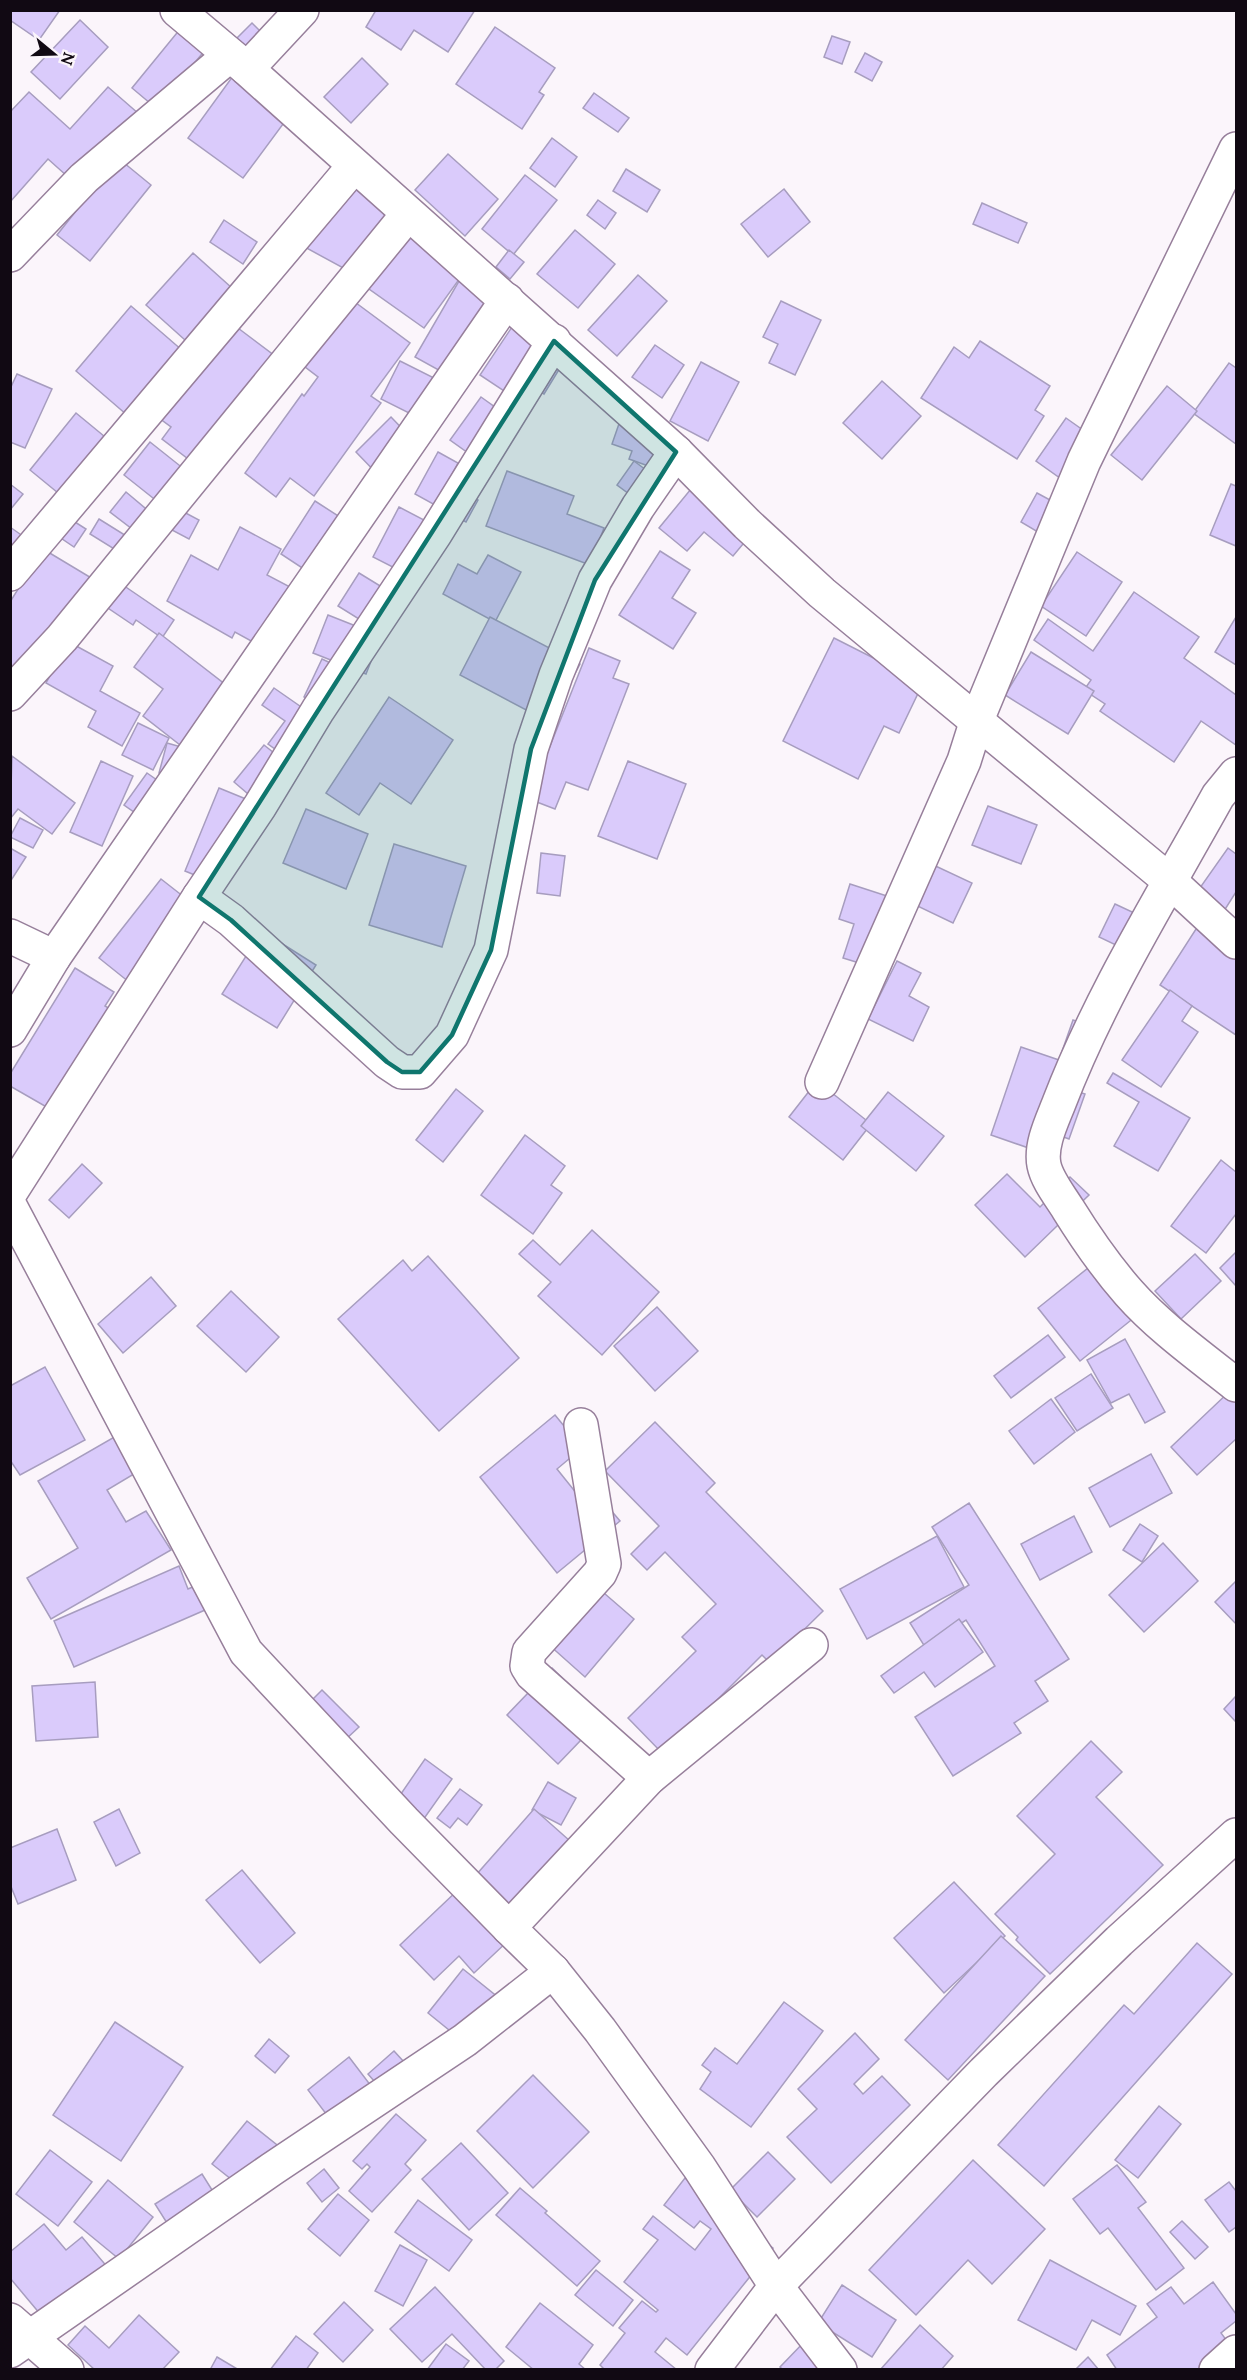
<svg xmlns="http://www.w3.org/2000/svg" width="1247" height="2380" font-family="Lora,serif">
  <rect width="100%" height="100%" fill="#fbf5fb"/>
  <!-- building -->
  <g fill="#dacbfb" stroke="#a79dbf" stroke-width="1.5">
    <polygon points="10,10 60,10 39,40 10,20"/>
    <polygon points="376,10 475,10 448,52 414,30 401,50 366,27"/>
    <polygon points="80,20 108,47 60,99 31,72"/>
    <polygon points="185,23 210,44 157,109 132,88"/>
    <polygon points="252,23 275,46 259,61 236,39"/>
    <polygon points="495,27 555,68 539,92 544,95 522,129 456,84"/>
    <polygon points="832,36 850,42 842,64 824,57"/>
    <polygon points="865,53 882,62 872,81 855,72"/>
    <polygon points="362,58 388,84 351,123 324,97"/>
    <polygon points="233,76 289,116 243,178 188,138"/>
    <polygon points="108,87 139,114 77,185 48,159 10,202 10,112 29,92 70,129"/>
    <polygon points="594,93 629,118 618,132 583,108"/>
    <polygon points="552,138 577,157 555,187 530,168"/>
    <polygon points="448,154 498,199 465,236 415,190"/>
    <polygon points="118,158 151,185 90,261 57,235"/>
    <polygon points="626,169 660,190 647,212 613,191"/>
    <polygon points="339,174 396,205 358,276 301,245"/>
    <polygon points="525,175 557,200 513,255 482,229"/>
    <polygon points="784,189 810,222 768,257 741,224"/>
    <polygon points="598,200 616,213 605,229 587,215"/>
    <polygon points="982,203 1027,223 1018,243 973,224"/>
    <polygon points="224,220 257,242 243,264 210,242"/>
    <polygon points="406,222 468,267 424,328 362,284"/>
    <polygon points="575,230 615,264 578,308 537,274"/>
    <polygon points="509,250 524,262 510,279 496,267"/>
    <polygon points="193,253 232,288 185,340 146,305"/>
    <polygon points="638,275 667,301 617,356 588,330"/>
    <polygon points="459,281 496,303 453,378 415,357"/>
    <polygon points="344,294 410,343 371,396 381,403 314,496 290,478 276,497 245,473 302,394 304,396 318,377 296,360"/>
    <polygon points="781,301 821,320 795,375 769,363 778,344 763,337"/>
    <polygon points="131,306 183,351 127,415 76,371"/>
    <polygon points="518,318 543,335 560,368 544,394 538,389 527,406 480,375"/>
    <polygon points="230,322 279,359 200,468 162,439 171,427 159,418"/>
    <polygon points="980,341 1050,386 1035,410 1044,416 1017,459 921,398 954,347 969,358"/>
    <polygon points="655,345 684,365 662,398 632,377"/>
    <polygon points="400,361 452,387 433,425 381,399"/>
    <polygon points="701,362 739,382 708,441 670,421"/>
    <polygon points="1229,363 1236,368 1236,444 1193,413"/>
    <polygon points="17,374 52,389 25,448 10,442 10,389"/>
    <polygon points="882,381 921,416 882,459 843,423"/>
    <polygon points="1167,386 1197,411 1142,480 1111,455"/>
    <polygon points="481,397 516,422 485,465 450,440"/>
    <polygon points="76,413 110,441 63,497 30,470"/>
    <polygon points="391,417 417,444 382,479 356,452"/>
    <polygon points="621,418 673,475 629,459 632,451 612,444"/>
    <polygon points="1066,418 1104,445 1074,488 1036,461"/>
    <polygon points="150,442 184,469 158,502 124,475"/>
    <polygon points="438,452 458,463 447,484 478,500 466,522 415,494"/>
    <polygon points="634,461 662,482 644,505 617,485"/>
    <polygon points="507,471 574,496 567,514 604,528 590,565 486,526"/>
    <polygon points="700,478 758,526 733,556 704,532 687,551 659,528"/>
    <polygon points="10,484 23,494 10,510"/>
    <polygon points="1231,484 1236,486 1236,546 1210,535"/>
    <polygon points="126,492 151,513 136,532 110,512"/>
    <polygon points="1037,493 1065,508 1048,538 1021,522"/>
    <polygon points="315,501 360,530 325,583 281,554"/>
    <polygon points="399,507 447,532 422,582 373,557"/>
    <polygon points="180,510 199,520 189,539 170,529"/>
    <polygon points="64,515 86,529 74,547 52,532"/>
    <polygon points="99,519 128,537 119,552 90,534"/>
    <polygon points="10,527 27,539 10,555"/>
    <polygon points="240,527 281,549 267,575 311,598 280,657 235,632 232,638 167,601 191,555 218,570"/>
    <polygon points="43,549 93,579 10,672 10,602"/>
    <polygon points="660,551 690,570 672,598 696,613 673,649 619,615"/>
    <polygon points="1077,552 1122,582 1086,636 1041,606"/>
    <polygon points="488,555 521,572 495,622 443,594 458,564 477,574"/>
    <polygon points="359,573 395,595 375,629 338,606"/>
    <polygon points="117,581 174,620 162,638 136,620 133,625 102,604"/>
    <polygon points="1134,592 1199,637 1184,658 1236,695 1236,745 1201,721 1174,762 1100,711 1105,704 1084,690 1091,680 1034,640 1048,619 1093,651"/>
    <polygon points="328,615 381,636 366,674 313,653"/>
    <polygon points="490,617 580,664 549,722 460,675"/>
    <polygon points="1236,617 1236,665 1215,652"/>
    <polygon points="159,633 235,692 189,752 143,716 163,689 134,667"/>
    <polygon points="834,638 923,683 899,733 884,726 858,779 783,741"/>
    <polygon points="69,642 113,666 100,691 140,713 122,746 88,727 96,711 46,683"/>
    <polygon points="589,648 620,661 613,678 629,684 588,790 566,782 555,809 529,799"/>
    <polygon points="1031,652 1094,691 1068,734 1005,695"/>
    <polygon points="322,659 354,674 336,713 304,697"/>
    <polygon points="274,688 327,725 299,766 268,744 285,721 262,705"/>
    <polygon points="389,697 453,740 411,804 380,783 359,815 326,793"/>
    <polygon points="138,723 169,738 153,770 122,755"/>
    <polygon points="167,743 192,750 184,780 159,773"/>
    <polygon points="264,745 293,768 262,806 234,782"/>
    <polygon points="12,756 75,803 52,834 18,809 10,819"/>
    <polygon points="101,761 133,776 102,846 70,832"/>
    <polygon points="628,761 686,784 657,859 598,836"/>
    <polygon points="147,773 184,799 161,831 124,805"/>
    <polygon points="219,788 258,804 224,887 185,871"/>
    <polygon points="988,806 1037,825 1021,864 972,845"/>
    <polygon points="306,809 368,834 346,889 283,863"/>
    <polygon points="20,818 43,830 33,848 10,837"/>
    <polygon points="394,844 466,866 442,947 369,925"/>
    <polygon points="10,848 26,857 10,882"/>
    <polygon points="1228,848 1236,854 1236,892 1224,911 1197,892"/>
    <polygon points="541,853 565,856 560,896 537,893"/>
    <polygon points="927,862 972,883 953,923 909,902"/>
    <polygon points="161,879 202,911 139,990 99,958"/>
    <polygon points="850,884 890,897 869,966 843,958 854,924 839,919"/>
    <polygon points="1115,904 1158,924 1143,958 1099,937"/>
    <polygon points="1196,929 1236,956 1236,1035 1160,985"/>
    <polygon points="262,931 316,965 277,1028 222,994"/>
    <polygon points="897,961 921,973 909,996 929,1007 913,1041 868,1019"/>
    <polygon points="75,968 114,992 105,1006 120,1015 50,1109 10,1086 10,1074"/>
    <polygon points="1170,990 1192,1006 1182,1021 1198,1032 1161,1087 1122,1060"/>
    <polygon points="1073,1020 1099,1029 1062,1087 1085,1094 1069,1139 1050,1132 1043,1153 991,1135 1021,1047 1059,1060"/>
    <polygon points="1113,1073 1190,1118 1158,1171 1114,1146 1139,1102 1107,1083"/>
    <polygon points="817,1081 871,1124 843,1160 789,1117"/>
    <polygon points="456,1089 483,1111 443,1162 416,1140"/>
    <polygon points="888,1092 944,1136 916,1171 861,1126"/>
    <polygon points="525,1135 565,1166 551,1185 562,1193 533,1234 481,1195"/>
    <polygon points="1221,1160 1236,1172 1236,1214 1206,1253 1171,1226"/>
    <polygon points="82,1164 102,1183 69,1218 49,1200"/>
    <polygon points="1007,1174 1040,1207 1070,1177 1089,1195 1025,1257 975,1205"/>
    <polygon points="592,1230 659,1292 602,1355 538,1296 551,1282 519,1254 533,1240 560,1265"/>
    <polygon points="1236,1252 1236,1286 1220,1268"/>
    <polygon points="1195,1254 1221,1281 1181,1319 1155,1291"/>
    <polygon points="428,1256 519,1358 439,1431 338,1319 403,1260 412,1271"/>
    <polygon points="1098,1260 1140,1313 1080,1361 1038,1308"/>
    <polygon points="151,1277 176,1306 123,1353 98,1324"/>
    <polygon points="231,1291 279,1337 246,1372 197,1326"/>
    <polygon points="657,1307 698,1351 655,1391 614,1346"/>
    <polygon points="1048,1335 1065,1357 1011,1398 994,1376"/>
    <polygon points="1125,1339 1165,1412 1145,1423 1129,1394 1111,1403 1087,1360"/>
    <polygon points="45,1367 85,1440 20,1475 10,1460 10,1386"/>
    <polygon points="1091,1374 1113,1408 1077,1431 1055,1398"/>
    <polygon points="1232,1389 1236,1394 1236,1439 1197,1475 1171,1447"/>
    <polygon points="1051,1399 1075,1432 1034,1464 1009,1431"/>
    <polygon points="555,1415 582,1448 557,1469 581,1499 593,1489 620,1521 557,1573 480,1477"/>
    <polygon points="655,1422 715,1483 706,1492 823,1611 770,1663 762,1655 663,1754 628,1718 696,1651 682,1637 716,1604 665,1552 647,1570 631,1554 659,1526 605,1471"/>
    <polygon points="123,1432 144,1468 107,1490 126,1522 146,1511 171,1550 51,1619 27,1578 78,1548 38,1481"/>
    <polygon points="1151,1454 1172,1493 1110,1527 1089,1488"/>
    <polygon points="969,1503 1069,1659 1035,1681 1048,1701 1014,1723 1021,1733 953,1776 915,1717 995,1666 966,1620 925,1647 910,1623 969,1585 932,1527"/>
    <polygon points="1074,1516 1092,1552 1040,1580 1021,1544"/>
    <polygon points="1140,1524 1158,1536 1142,1562 1123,1550"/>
    <polygon points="937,1536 964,1587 867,1639 840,1589"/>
    <polygon points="1163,1543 1198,1581 1144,1632 1109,1595"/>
    <polygon points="179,1566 188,1589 202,1583 212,1607 74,1667 54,1621"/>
    <polygon points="1236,1581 1236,1624 1215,1602"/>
    <polygon points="597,1587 634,1619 585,1677 548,1644"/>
    <polygon points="959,1619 983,1652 935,1687 924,1672 894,1693 881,1676"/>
    <polygon points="552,1668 612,1726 583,1738 558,1764 507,1715"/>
    <polygon points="95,1682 98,1737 36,1741 32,1686"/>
    <polygon points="322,1690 359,1727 345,1740 309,1703"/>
    <polygon points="1236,1696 1236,1722 1224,1709"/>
    <polygon points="1091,1741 1122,1772 1096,1797 1163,1865 1050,1974 1016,1940 1018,1937 995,1914 1055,1854 1017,1816"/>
    <polygon points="425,1759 452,1779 423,1820 396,1801"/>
    <polygon points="548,1782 576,1798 561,1825 532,1810"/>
    <polygon points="460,1789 482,1805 467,1825 458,1818 450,1828 437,1818"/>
    <polygon points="119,1809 140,1853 116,1866 94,1822"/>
    <polygon points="534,1809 570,1841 512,1907 476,1875"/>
    <polygon points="57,1829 76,1880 18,1904 10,1884 10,1848"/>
    <polygon points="242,1870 295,1933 260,1963 206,1900"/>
    <polygon points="954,1882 1005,1936 944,1993 894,1938"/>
    <polygon points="460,1888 509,1940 474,1973 459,1956 434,1980 400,1945"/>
    <polygon points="1001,1936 1045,1976 948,2080 905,2040"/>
    <polygon points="1197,1943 1232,1974 1044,2186 998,2145 1124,2005 1134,2014"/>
    <polygon points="463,1969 499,1998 470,2047 428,2013"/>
    <polygon points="784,2002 823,2031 751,2127 700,2089 711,2072 702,2065 715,2048 737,2064"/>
    <polygon points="115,2022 183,2067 121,2161 53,2115"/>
    <polygon points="855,2033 879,2059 854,2084 863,2094 882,2076 910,2105 831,2183 787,2137 817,2109 798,2089"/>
    <polygon points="269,2039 289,2056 275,2073 255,2056"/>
    <polygon points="394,2051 415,2074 388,2097 368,2074"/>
    <polygon points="349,2057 381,2099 339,2131 308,2090"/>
    <polygon points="533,2075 589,2132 533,2188 477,2131"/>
    <polygon points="1159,2106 1181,2124 1138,2178 1115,2160"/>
    <polygon points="396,2114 426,2140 405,2164 411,2170 372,2212 349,2191 370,2167 367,2164 362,2169 353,2161"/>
    <polygon points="247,2121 291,2156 256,2199 212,2164"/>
    <polygon points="461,2143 508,2193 469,2230 422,2179"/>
    <polygon points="50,2150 92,2182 58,2226 16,2194"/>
    <polygon points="768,2152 795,2179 757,2217 730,2190"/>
    <polygon points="973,2160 1045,2229 992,2284 968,2260 916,2315 869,2270"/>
    <polygon points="1117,2165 1146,2202 1138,2208 1184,2268 1156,2290 1108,2228 1100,2234 1073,2199"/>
    <polygon points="324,2169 339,2188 322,2202 307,2183"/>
    <polygon points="202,2174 224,2209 177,2239 155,2204"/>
    <polygon points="685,2178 773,2248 687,2355 666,2338 655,2352 677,2370 605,2370 600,2365 625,2333 619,2328 642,2301 656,2312 658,2310 624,2282 658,2240 643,2229 653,2216 695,2250 711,2229 700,2221 694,2228 664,2205"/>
    <polygon points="108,2180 153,2217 119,2259 74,2222"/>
    <polygon points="1229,2182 1236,2191 1236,2227 1229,2232 1205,2200"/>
    <polygon points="520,2188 547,2211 545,2213 600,2261 577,2286 496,2215"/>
    <polygon points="338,2194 369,2220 340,2256 308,2229"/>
    <polygon points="418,2200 472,2240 449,2271 395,2232"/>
    <polygon points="1182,2221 1208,2247 1195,2259 1170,2232"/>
    <polygon points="44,2224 66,2250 82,2237 120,2282 51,2327 10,2278 10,2252"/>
    <polygon points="400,2245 427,2260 403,2306 375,2291"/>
    <polygon points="1050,2260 1136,2306 1120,2335 1092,2320 1076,2350 1018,2320"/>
    <polygon points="596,2270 633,2300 613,2326 575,2295"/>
    <polygon points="1213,2282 1236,2314 1236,2321 1221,2333 1230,2345 1197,2370 1117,2370 1107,2355 1157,2317 1147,2304 1171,2287 1184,2304"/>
    <polygon points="842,2285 896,2320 872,2357 818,2323"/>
    <polygon points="435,2287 504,2361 495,2370 486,2370 452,2334 422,2362 390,2329"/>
    <polygon points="344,2302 373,2330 343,2362 314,2334"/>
    <polygon points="540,2303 593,2345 579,2364 586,2370 534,2370 506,2347"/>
    <polygon points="139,2315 179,2352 162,2370 95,2370 68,2345 85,2326 109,2348"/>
    <polygon points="920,2325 953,2356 941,2370 880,2370"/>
    <polygon points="296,2336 318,2353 306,2370 270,2370"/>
    <polygon points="806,2340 836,2370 783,2370 780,2367"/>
    <polygon points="446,2344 469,2361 462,2370 427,2370"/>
    <polygon points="217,2357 239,2370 210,2370"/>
    <polygon points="1088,2357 1099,2370 1075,2370"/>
  </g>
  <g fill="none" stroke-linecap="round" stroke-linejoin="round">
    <!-- minor casing -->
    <g stroke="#977f9b" stroke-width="36">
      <g id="minor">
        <polyline points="177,10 246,68"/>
        <polyline points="302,10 247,69 676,452 747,524 822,593 1171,882 1236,942"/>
        <polyline points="10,255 84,178 230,55"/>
        <polyline points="554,341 435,534 318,710 260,806 199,897 231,920 387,1062 402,1072 420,1072 452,1035 491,950 531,749 556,675 595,580 638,507 676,452"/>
        <polyline points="10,574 354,166"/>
        <polyline points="10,694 62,638 408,214"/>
        <path d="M1236 774 1218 796C1162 897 1100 996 1059 1103 1052 1121 1040 1145 1044 1165 1047 1180 1060 1196 1068 1209 1086 1238 1106 1267 1129 1293 1159 1327 1201 1357 1236 1385"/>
        <polyline points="10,936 54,957"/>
        <polyline points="10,1030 54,957 507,300"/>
        <polyline points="822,1082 964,761 977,720 1084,461 1236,149"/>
        <polyline points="10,1193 199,897"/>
        <polyline points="10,1206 246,1652 404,1821 509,1928 553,1971 600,2030 699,2167 776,2286 840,2370"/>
        <polyline points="581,1425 604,1564 600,1573 529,1652 527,1666 532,1674 649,1778"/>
        <polyline points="509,1928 649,1778 811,1645"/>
        <polyline points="10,2320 67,2370"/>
        <polyline points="10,2351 272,2169 465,2040 553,1971"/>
        <polyline points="1216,2370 1236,2352"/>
      </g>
    </g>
    <!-- major casing -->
    <g stroke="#977f9b" stroke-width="36">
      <polyline id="major" points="712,2370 776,2286 984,2072 1119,1941 1236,1835"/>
    </g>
    <!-- minor -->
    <use href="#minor" stroke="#fff" stroke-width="33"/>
    <!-- major -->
    <use href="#major" stroke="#fff" stroke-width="33"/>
  </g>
  <!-- marked area -->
  <path fill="#0f766e" fill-opacity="0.2" stroke="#0f766e" stroke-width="4.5" stroke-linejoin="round" d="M554 341 676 452 595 580 531 749 491 950 452 1035 420 1072H402L387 1062 231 920 199 897Z"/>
  <!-- border -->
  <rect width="1247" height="2380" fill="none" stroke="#110913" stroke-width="24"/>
  <!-- north arrow -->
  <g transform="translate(54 54) rotate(109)" stroke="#fbf5fb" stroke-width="4.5" paint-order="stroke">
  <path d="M0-4.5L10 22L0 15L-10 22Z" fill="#110913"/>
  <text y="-9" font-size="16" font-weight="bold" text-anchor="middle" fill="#110913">N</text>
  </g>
</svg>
